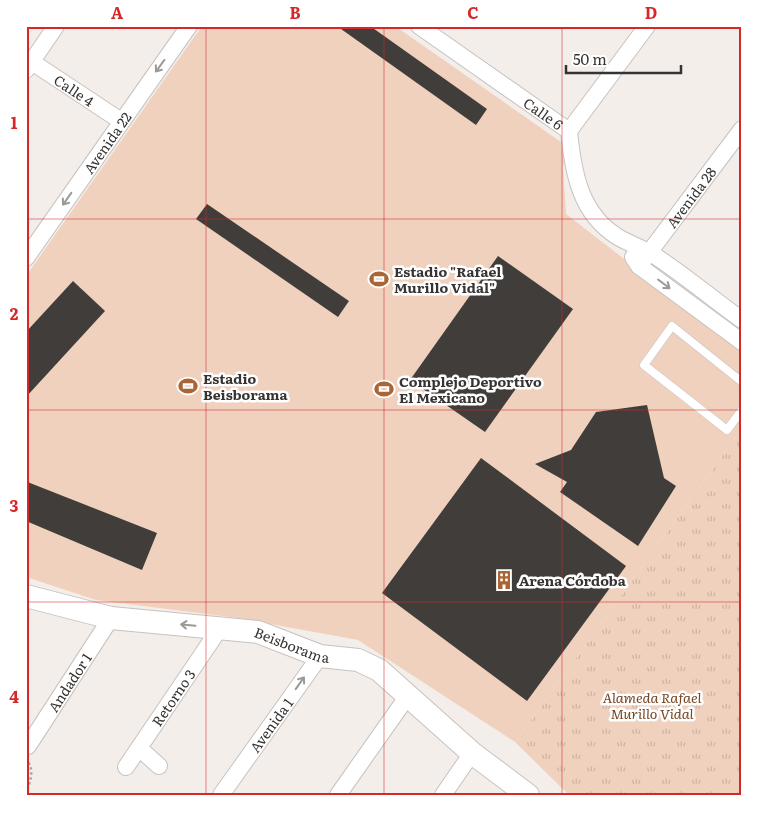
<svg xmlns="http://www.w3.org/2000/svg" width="768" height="821" font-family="Literata,serif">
  <defs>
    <pattern id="park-tufts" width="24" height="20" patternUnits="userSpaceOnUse" patternTransform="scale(1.25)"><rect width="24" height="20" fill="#efd1be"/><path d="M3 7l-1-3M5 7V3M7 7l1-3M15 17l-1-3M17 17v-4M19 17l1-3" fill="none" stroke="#ceb4a4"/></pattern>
  </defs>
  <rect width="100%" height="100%" fill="#f4eeeb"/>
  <!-- park -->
  <polygon fill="url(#park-tufts)" points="742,428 742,795 569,795 515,742"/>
  <!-- pitch -->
  <polygon fill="#efd1be" points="202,26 395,26 561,142 564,163 563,166 566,214 742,350 742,428 515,742 358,640 238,618 96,600 26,577 26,276"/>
  <!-- building -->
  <g fill="#413d3a">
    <polygon points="343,26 370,26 487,109 476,125 341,29"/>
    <polygon points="207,204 349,301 338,317 196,219"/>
    <polygon points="498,256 573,309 485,432 410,380"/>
    <polygon points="73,281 105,311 26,397 26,332"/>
    <polygon points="647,405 664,478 676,486 638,546 560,492 567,482 535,464 571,450 596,412"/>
    <polygon points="481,458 626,566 527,701 382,593"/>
    <polygon points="26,480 30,483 157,533 142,570 26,521"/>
  </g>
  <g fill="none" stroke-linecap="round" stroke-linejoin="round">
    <!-- lane casing -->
    <g stroke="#c8c2bf" stroke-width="9">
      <polyline id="lane" points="742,382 672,326 644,365 727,430 742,410"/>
    </g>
    <!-- street casing -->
    <g stroke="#c8c2bf" stroke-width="18">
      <g id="street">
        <path id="s1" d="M419 26 569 131C573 172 580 214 618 237 628 243 639 247 649 252 681 272 711 298 742 320"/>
        <path id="s2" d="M26 58 121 121"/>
        <polyline points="26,70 56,26"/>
        <polyline points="569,131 647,26"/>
        <polyline points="633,257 639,266 742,342"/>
        <path id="s3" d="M26 258 189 26"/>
        <path id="s4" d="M639 266 742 129"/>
        <path id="s5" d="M28 746 111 618"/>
        <polyline points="139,748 159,766"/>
        <path id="s6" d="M126 767 220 628"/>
        <path id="s7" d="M221 795 320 656"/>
        <polyline points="338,795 407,697"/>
        <polyline points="443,795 472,753"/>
      </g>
    </g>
    <!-- secondary casing -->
    <g stroke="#c8c2bf" stroke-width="24">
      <g id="secondary">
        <path id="s8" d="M26 596 111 618 258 632 320 656 358 660 379 670 472 753 528 795"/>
      </g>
    </g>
    <!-- path -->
    <path stroke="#a9a5a2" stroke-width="2.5" stroke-dasharray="2.5 2.5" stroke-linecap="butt" d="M26 794C29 783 35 772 28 762"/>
    <!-- lane -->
    <use href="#lane" stroke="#fff" stroke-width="8"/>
    <!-- street -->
    <use href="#street" stroke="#fff" stroke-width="16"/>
    <!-- secondary -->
    <use href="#secondary" stroke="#fff" stroke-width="22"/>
  </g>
  <!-- one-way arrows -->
  <defs><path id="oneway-shaft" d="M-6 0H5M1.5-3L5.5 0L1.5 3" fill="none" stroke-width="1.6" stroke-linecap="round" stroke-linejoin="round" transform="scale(1.25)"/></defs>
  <g stroke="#9a9a98">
    <use href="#oneway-shaft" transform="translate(160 66) rotate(126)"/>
    <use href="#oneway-shaft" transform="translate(67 199) rotate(125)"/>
    <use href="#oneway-shaft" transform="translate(664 284) rotate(37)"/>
    <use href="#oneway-shaft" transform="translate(188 625) rotate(-175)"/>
    <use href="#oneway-shaft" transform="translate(300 683) rotate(-55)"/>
  </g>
  <!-- grid -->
  <path fill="none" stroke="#d62828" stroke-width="1" stroke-opacity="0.55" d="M206 26V795M384 26V795M562 26V795M26 219H742M26 410H742M26 602H742"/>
  <!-- icons -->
  <defs>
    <g id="stadium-bare" transform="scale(1.5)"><path d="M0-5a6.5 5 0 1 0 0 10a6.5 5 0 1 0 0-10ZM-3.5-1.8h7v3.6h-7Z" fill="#a96634" stroke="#fff" stroke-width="2.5" paint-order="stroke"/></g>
    <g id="building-bare" transform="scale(1.5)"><path d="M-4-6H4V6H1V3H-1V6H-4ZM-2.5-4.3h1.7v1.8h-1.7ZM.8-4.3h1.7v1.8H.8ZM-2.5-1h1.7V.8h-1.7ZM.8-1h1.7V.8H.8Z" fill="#a96634" stroke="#fff" stroke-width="2.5" paint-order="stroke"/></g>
  </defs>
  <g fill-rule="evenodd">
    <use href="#stadium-bare" x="379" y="279"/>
    <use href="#stadium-bare" x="188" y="386"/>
    <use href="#stadium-bare" x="384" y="389"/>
    <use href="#building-bare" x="504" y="580"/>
  </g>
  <g text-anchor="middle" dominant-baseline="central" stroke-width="5" stroke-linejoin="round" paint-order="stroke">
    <!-- street labels -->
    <g font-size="14" fill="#363432" stroke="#fff">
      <text stroke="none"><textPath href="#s2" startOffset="58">Calle 4</textPath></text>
      <text stroke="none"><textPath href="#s1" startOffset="152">Calle 6</textPath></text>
      <text stroke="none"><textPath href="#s3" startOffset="141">Avenida 22</textPath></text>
      <text stroke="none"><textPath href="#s4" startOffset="86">Avenida 28</textPath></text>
      <text stroke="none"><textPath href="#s8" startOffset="272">Beisborama</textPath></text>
      <text stroke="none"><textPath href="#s5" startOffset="76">Andador 1</textPath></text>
      <text stroke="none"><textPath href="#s6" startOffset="84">Retorno 3</textPath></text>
      <text stroke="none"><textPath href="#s7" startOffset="86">Avenida 1</textPath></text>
    </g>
    <!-- poi labels -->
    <g font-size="14" font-weight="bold" fill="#363432" stroke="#fff" text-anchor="start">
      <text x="394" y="271">Estadio "Rafael<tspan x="394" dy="16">Murillo Vidal"</tspan></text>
      <text x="203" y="378">Estadio<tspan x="203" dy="16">Beisborama</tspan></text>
      <text x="399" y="381">Complejo Deportivo<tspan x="399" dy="16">El Mexicano</tspan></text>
      <text x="519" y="580">Arena Córdoba</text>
    </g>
    <!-- park labels -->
    <g font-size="14" font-style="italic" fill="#764826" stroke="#fff">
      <text x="652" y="697">Alameda Rafael<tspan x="652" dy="16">Murillo Vidal</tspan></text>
    </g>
  </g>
  <!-- border -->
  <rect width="768" height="821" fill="none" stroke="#ffffff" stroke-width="55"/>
  <!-- scale -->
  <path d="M566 65v8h115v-8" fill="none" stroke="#363432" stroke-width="2.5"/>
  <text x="573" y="65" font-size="15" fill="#363432" stroke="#ffffff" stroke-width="4" paint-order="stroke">50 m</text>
  <rect x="28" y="28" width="712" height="766" fill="none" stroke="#d62828" stroke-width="2"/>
  <g font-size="16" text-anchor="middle" font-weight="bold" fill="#d62828">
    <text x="117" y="19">A</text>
    <text x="295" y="19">B</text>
    <text x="473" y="19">C</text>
    <text x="651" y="19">D</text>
    <text x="14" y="129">1</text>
    <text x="14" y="320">2</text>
    <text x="14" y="512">3</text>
    <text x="14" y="703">4</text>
  </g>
</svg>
